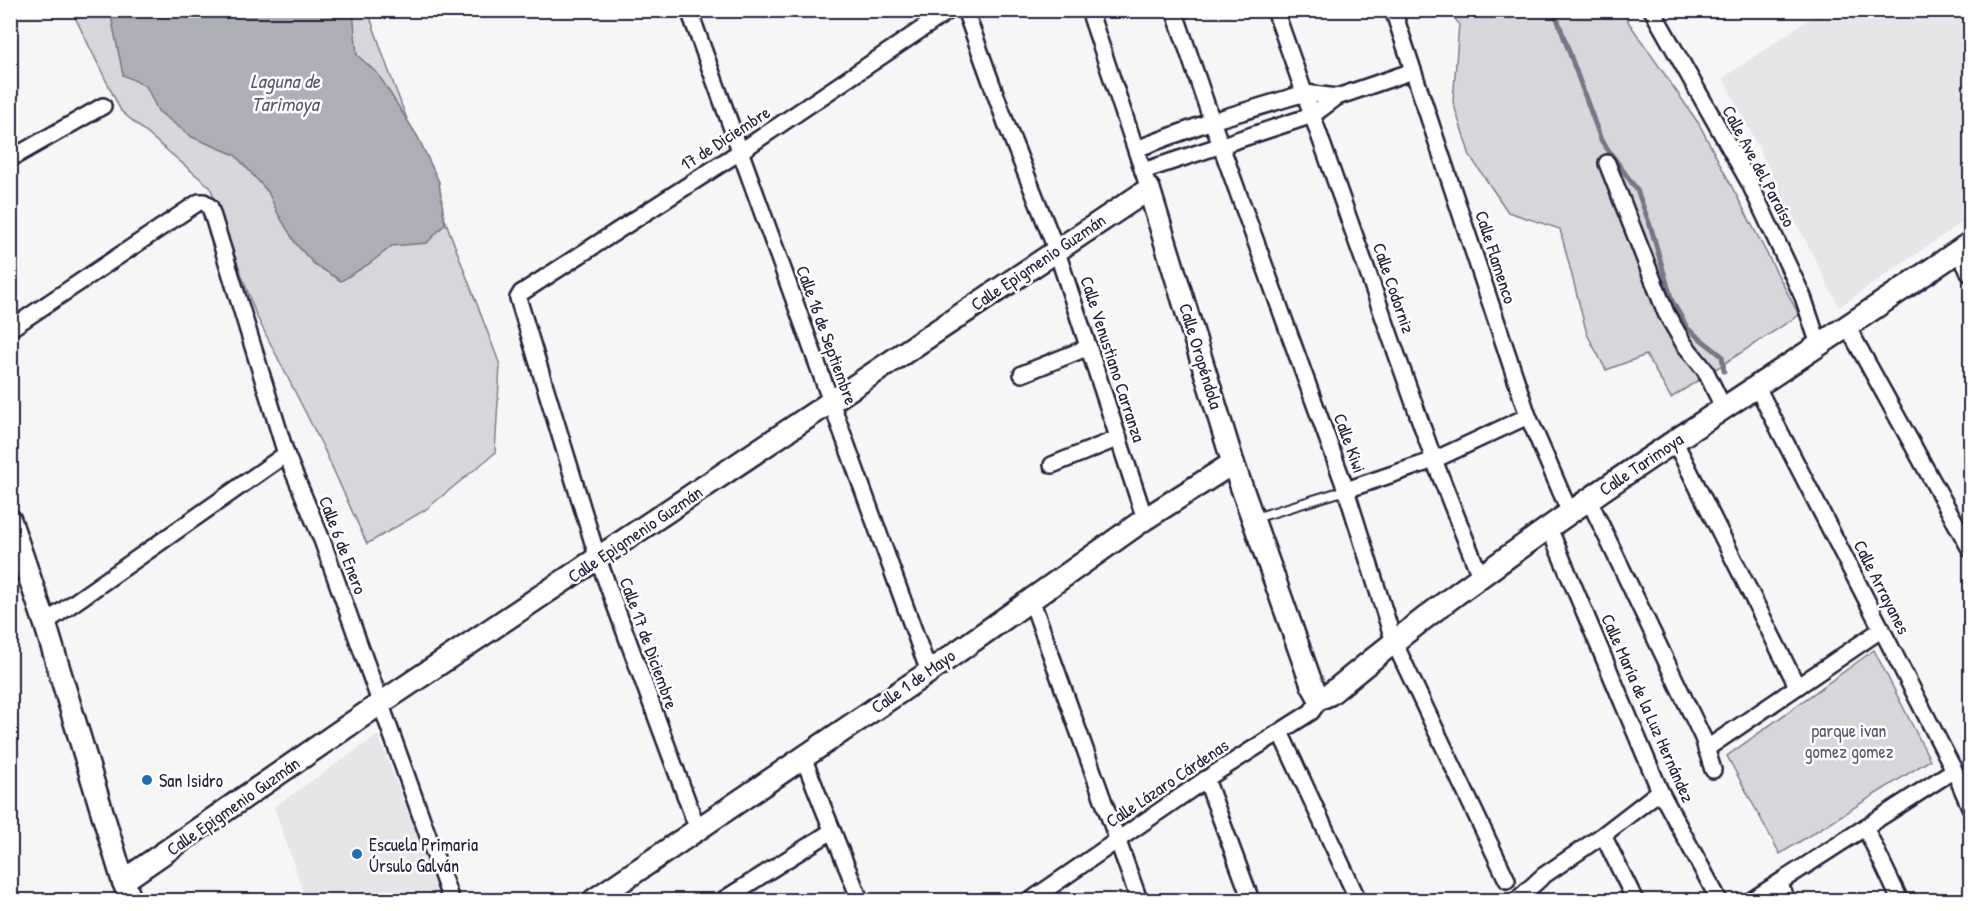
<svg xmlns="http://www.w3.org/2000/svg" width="1981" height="911" font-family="'Patrick Hand',sans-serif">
  <rect width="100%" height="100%" fill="#f6f6f7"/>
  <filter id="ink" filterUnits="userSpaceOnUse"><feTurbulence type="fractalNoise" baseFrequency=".0167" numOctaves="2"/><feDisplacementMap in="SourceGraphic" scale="12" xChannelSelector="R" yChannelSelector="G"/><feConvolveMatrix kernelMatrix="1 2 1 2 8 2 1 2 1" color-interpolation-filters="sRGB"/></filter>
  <g filter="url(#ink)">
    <!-- built -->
    <g fill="#e6e6e9">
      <polygon points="1822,10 1970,11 1970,217 1839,307 1723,78"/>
      <polygon points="378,735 442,900 306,900 274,807"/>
    </g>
    <!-- green -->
    <g fill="#d7d7db" stroke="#7c7c8b" stroke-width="1.5">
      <polygon points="72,11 368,11 388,69 500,365 495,453 425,510 367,544 323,447 256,315 210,187 121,111"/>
      <polygon points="1449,11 1624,11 1629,23 1699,124 1799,315 1671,398 1646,355 1606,370 1587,334 1560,229 1508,212 1470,156 1453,102 1459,24"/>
      <polygon points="1874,650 1930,760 1780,854 1727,756"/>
    </g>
    <!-- water -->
    <polygon fill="#aeaeb7" stroke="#767685" stroke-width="1.5" points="110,11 353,11 357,55 378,74 418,137 439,182 445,224 427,243 392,246 369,264 341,281 314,264 296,244 278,214 268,192 235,155 192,137 158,111 146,86 123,75"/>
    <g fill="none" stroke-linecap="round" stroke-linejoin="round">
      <!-- stream -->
      <polyline stroke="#767685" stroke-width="5" points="1554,10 1601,140 1637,190 1651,228 1672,301 1688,329 1722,356 1724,371"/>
      <!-- lane casing -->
      <g stroke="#22223b" stroke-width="12">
        <polyline id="lane" points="1255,518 1346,490"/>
      </g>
      <!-- street casing -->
      <g stroke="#22223b" stroke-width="20">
        <g id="street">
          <polyline points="689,10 929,672"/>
          <polyline points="965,10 1007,126 1056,249 1145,519"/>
          <polyline points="1089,10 1146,180"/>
          <polyline points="1174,10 1212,121 1346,490 1394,642 1507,880"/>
          <polyline points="1275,10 1434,460 1480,576"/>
          <polyline points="1393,10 1528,416 1570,513"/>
          <polyline points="1652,10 1749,182 1803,297 1819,345"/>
          <polyline points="1136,149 1212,121 1305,93 1337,97"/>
          <polyline points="10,159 103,106"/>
          <polyline points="1607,163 1666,313 1684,344 1705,370 1724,409"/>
          <polyline points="1143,171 1313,115 1337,97 1413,71"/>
          <polyline points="1958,251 1970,274"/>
          <polyline points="1847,326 1970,549"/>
          <polyline points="10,329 199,202 204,202 210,207 286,454 322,540 451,900"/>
          <polyline points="1022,374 1089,347"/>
          <polyline points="1757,387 1954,770 1970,807"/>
          <polyline points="1675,442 1797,686"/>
          <polyline points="1052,465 1119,438"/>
          <polyline points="1346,490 1434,460 1528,416"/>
          <polyline points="1589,500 1703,738 1713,770"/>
          <polyline points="1549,528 1660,791 1719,900"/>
          <polyline points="1031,599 1139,900"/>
          <polyline points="45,623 286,454"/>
          <polyline points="1280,732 1358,900"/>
          <polyline points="1706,749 1882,629"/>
          <polyline points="803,757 860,900"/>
          <polyline points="1206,779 1251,900"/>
          <polyline points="1865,827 1900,900"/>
          <polyline points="698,830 598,559 518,298 521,293 741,151 950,10"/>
          <polyline points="1603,835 1635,900"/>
          <polyline points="1779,883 1787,900"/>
          <polyline points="723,900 832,831"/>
          <polyline points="1031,900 1206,779 1311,712 1319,701 1319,697"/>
          <polyline points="1517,900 1543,876 1603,835 1660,791"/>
          <polyline points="1752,900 1954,770"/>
        </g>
      </g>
      <!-- secondary casing -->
      <g stroke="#22223b" stroke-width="26">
        <g id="secondary">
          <polyline points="10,520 45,623 123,881 131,900"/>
          <path d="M123 881 381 703 1149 189 1233 463 1312 685 1317 694 1321 698 1330 694C1379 654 1428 614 1480 577 1639 460 1808 355 1970 243"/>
          <polyline points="594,900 929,672 1145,519 1233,463"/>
        </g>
      </g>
      <!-- lane -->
      <use href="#lane" stroke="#fff" stroke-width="8"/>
      <!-- street -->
      <use href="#street" stroke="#fff" stroke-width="15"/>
      <!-- secondary -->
      <use href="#secondary" stroke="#fff" stroke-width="21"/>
    </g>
  </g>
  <!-- markers -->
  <g fill="#1f6fb2" stroke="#fff" stroke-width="2">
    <circle cx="147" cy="780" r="6"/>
    <circle cx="357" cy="854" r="6"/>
  </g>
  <g text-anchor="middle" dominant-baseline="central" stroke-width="5" stroke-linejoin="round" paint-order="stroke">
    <!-- street labels -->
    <g font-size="18" fill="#22223b" stroke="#fff">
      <text transform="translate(725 138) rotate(-33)">17 de Diciembre</text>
      <text transform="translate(1759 166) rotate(62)">Calle Ave del Paraíso</text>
      <text transform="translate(1496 257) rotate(72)">Calle Flamenco</text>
      <text transform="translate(1038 262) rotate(-34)">Calle Epigmenio Guzmán</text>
      <text transform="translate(1394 288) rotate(71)">Calle Codorniz</text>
      <text transform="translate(827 335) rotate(70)">Calle 16 de Septiembre</text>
      <text transform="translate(1201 356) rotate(73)">Calle Oropéndola</text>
      <text transform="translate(1113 359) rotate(72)">Calle Venustiano Carranza</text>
      <text transform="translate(1350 443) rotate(70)">Calle Kiwi</text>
      <text transform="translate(1641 464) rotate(-34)">Calle Tarimoya</text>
      <text transform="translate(635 534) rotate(-34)">Calle Epigmenio Guzmán</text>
      <text transform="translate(343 545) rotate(69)">Calle 6 de Enero</text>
      <text transform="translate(1882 587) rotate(63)">Calle Arrayanes</text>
      <text transform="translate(649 643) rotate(70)">Calle 17 de Diciembre</text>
      <text transform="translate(913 681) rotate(-35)">Calle 1 de Mayo</text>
      <text transform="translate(1648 708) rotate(66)">Calle María de la Luz Hernández</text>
      <text transform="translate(1167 783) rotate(-34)">Calle Lázaro Cárdenas</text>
      <text transform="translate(233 806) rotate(-35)">Calle Epigmenio Guzmán</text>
    </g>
    <!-- park labels -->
    <g font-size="18" fill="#58586b" stroke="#fff">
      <text x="1849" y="730">parque ivan<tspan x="1849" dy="21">gomez gomez</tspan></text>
    </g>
    <!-- poi labels -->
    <g font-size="18" fill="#22223b" stroke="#fff" text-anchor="start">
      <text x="159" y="780">San Isidro</text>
      <text x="369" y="844">Escuela Primaria<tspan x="369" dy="21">Úrsulo Galván</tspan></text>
    </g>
    <!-- water labels -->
    <g font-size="20" font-style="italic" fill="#5a5a6d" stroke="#fff">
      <text x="285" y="80">Laguna de<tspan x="285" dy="23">Tarimoya</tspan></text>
    </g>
  </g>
  <!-- margin -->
  <rect width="1981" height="911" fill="none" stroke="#fff" stroke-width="36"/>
  <rect x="18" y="18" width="1945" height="875" fill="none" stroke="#22223b" stroke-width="2" filter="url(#ink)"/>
</svg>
